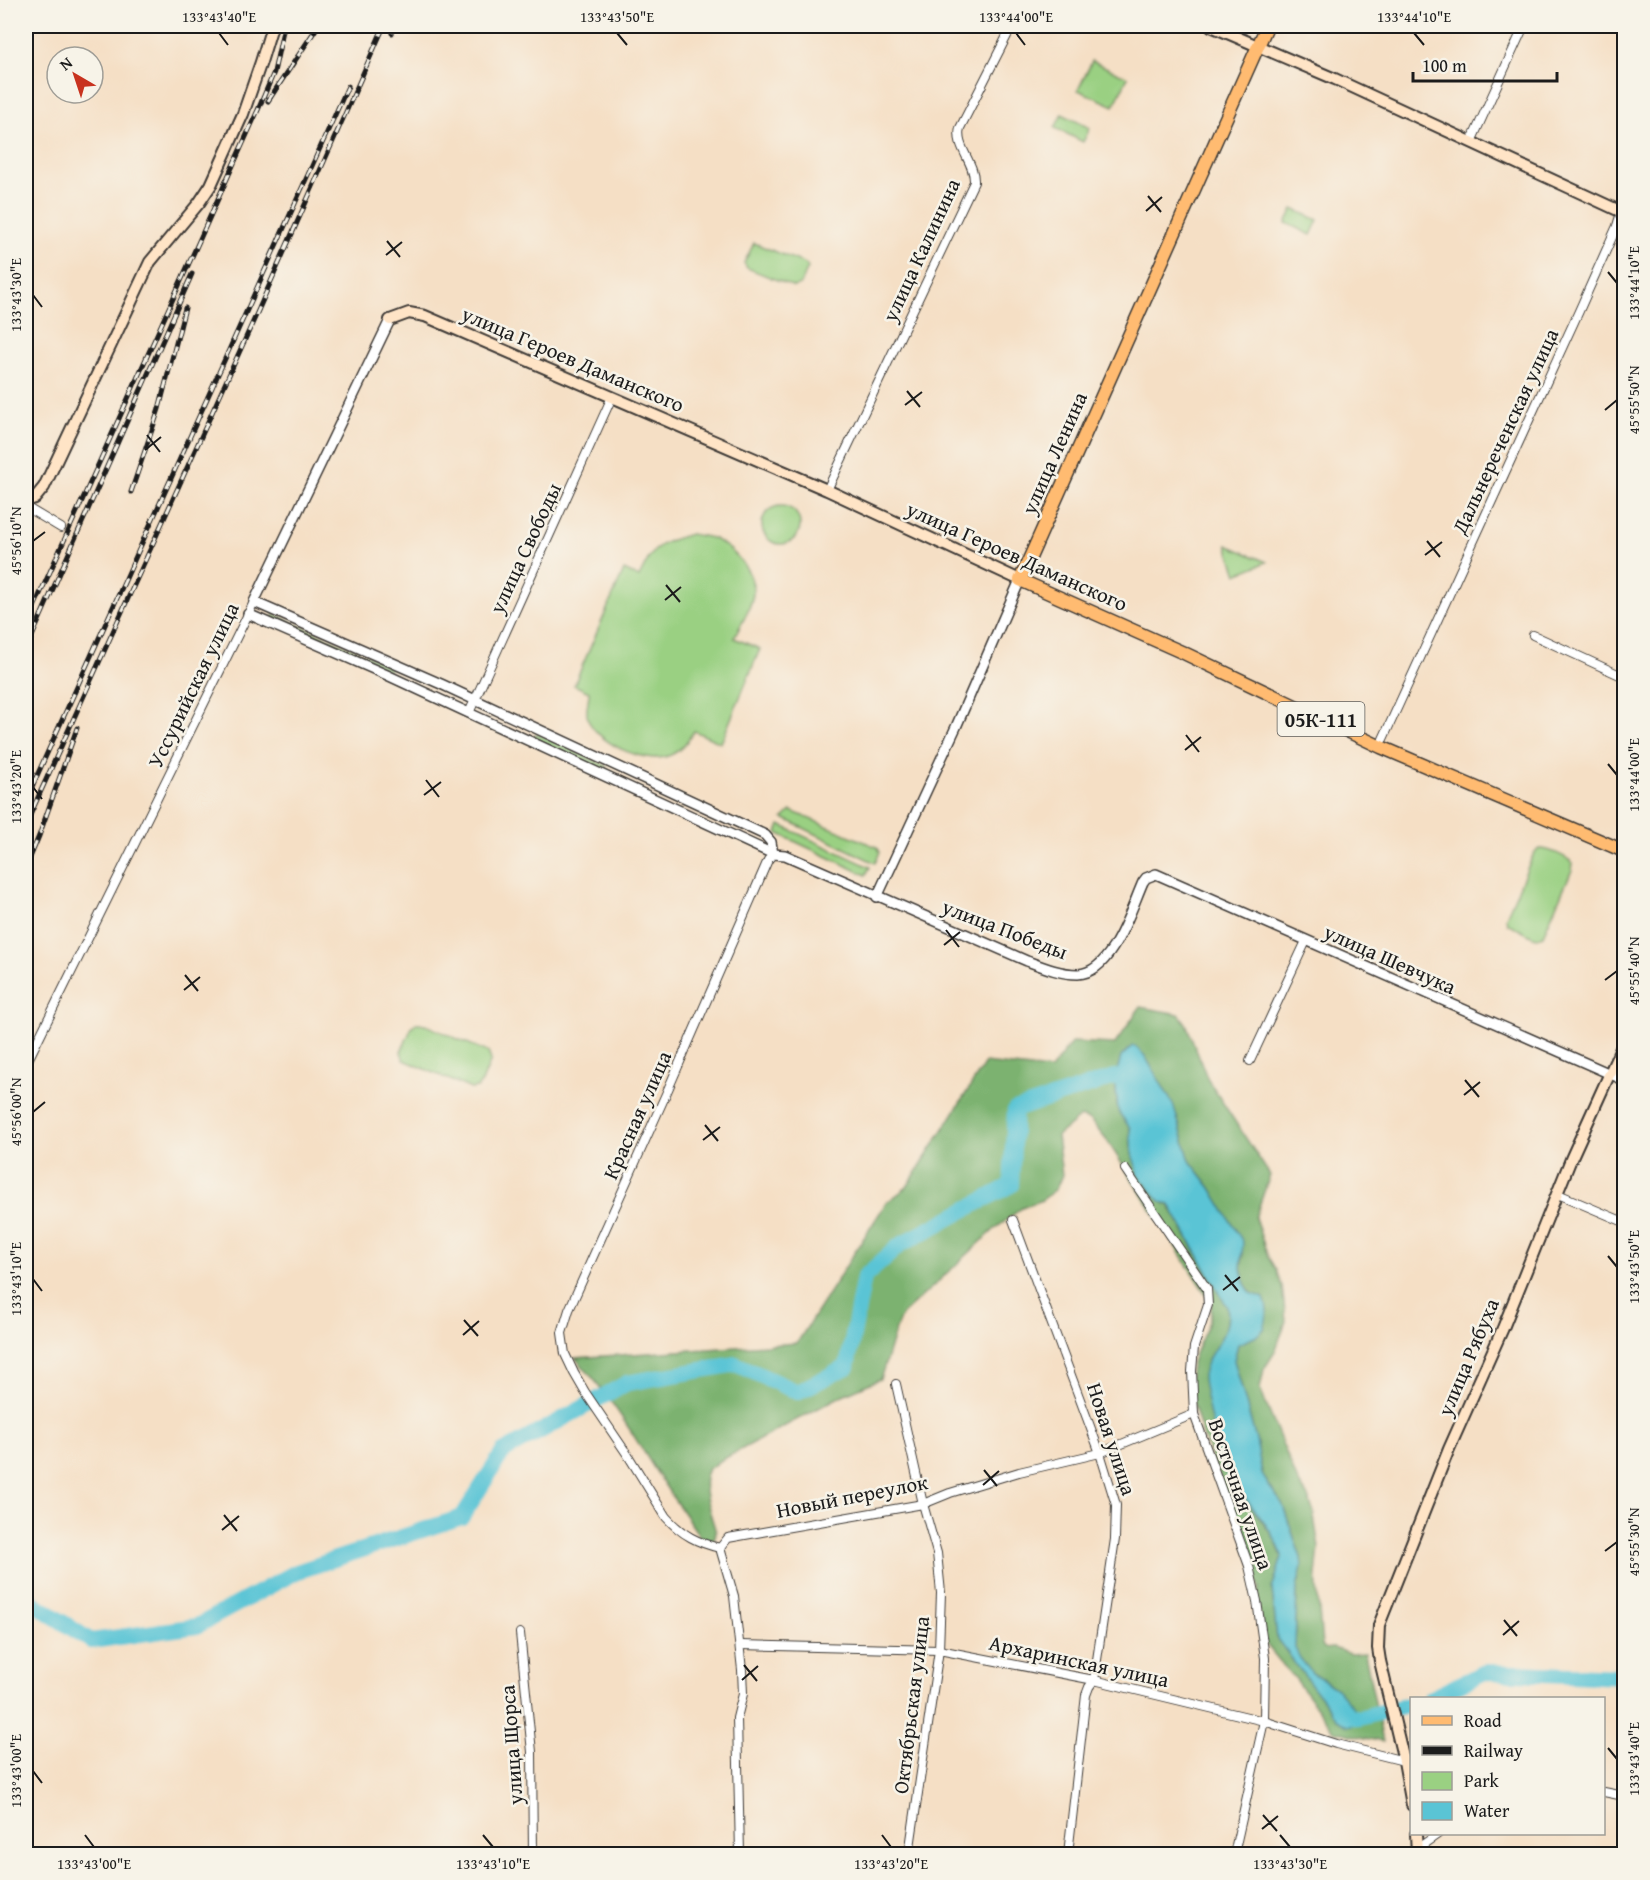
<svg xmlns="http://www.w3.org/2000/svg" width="1650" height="1880" font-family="'Gentium Book Plus',serif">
  <rect width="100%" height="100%" fill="#f7f3e8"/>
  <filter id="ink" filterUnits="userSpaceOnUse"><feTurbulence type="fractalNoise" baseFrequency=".0167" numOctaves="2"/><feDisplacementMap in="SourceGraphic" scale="12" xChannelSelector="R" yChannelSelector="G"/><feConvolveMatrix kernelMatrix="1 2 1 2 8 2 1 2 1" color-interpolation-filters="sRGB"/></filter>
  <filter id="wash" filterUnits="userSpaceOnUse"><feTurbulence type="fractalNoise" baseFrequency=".008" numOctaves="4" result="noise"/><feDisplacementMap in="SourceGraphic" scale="24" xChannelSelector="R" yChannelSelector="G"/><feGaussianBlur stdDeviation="1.35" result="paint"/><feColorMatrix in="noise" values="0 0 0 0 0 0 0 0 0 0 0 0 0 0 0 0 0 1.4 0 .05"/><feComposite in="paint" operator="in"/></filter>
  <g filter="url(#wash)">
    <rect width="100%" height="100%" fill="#f5dfc5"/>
    <!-- green -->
    <g fill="#9ad082" stroke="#5b764f" stroke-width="1.5">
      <polygon points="1092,61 1128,77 1114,106 1078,90"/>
      <polygon points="1062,114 1090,128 1083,142 1055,128"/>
      <polygon points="1293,209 1318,220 1311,235 1286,223"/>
      <polygon points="754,243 806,264 808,268 800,285 794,287 747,268 744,263"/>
      <circle cx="781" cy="525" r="19"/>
      <path d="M691 534C698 536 707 536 714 539 734 549 759 575 752 599 749 612 740 626 734 638L760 649 721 743 694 731C687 742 680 752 668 756 645 765 591 741 587 715 586 708 589 699 589 692L574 685 624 570 639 577C655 545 656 544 691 534Z"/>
      <polygon points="1227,545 1267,562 1237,574"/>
      <polygon points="274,614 391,666 389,671 272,619"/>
      <polygon points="536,733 607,766 604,771 534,739"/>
      <polygon points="791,811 877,847 880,852 875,863 783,818"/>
      <polygon points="780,825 870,867 866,875 777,833"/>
      <path d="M1539 849C1550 849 1565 856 1573 863L1572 870 1543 935 1538 938 1533 937 1507 923 1506 917 1534 853Z"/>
      <polygon points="416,1023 421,1023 488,1052 491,1060 482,1082 477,1088 471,1089 404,1060 401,1052 412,1027"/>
    </g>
    <!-- forest -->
    <path fill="#7bb270" stroke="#4c6746" stroke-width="1.5" fill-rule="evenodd" d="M1140 1007 1179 1014 1186 1023 1208 1080 1270 1175 1255 1218 1268 1257 1276 1270 1282 1286 1286 1321 1275 1352 1264 1369 1260 1389 1298 1482 1307 1495 1313 1510 1319 1548 1316 1575 1322 1645 1324 1649 1333 1648 1351 1654 1365 1653 1383 1742 1334 1731 1295 1678 1291 1675 1265 1643 1257 1602 1259 1588 1241 1526 1238 1521C1223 1484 1187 1409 1190 1372 1192 1347 1215 1325 1211 1302L1108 1142 1090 1120 1080 1117 1057 1136 1062 1175 1056 1189 1042 1200 1022 1208 995 1229 902 1315C892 1335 888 1358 880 1379L843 1395 716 1463C714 1466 710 1467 708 1470 698 1483 712 1517 716 1532L715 1537 712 1541 702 1540C691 1523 679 1507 668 1490 638 1444 614 1399 575 1358L797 1343 886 1203 907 1187 985 1063 1050 1070 1072 1042 1115 1044ZM1115 1077 1173 1104 1190 1161 1211 1188 1243 1254 1241 1269 1245 1284 1251 1293 1264 1298 1255 1337 1238 1344 1234 1360 1256 1440 1262 1473 1269 1486 1282 1503 1301 1558 1300 1577 1297 1587 1295 1648 1299 1658 1312 1673 1337 1689 1338 1720 1277 1639 1272 1589 1282 1557 1275 1539 1241 1493 1209 1358C1219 1341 1231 1328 1227 1307L1169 1205 1165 1204 1132 1154 1130 1128 1118 1110 1117 1104Z"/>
    <!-- water -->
    <path fill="#5ac4d5" stroke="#3b7078" stroke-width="1.5" d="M1132 1046H1135L1145 1056 1173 1104 1190 1161 1211 1188 1243 1242 1241 1269 1245 1284 1251 1293 1264 1298C1269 1309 1267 1318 1264 1329L1255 1337 1238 1344 1234 1360 1256 1440 1262 1473 1269 1486 1282 1503 1301 1558 1302 1567 1297 1587 1295 1648 1300 1658 1312 1673 1337 1689 1358 1713 1359 1718 1352 1725 1347 1726 1338 1720 1277 1639 1272 1589 1282 1557C1279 1538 1250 1504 1237 1488 1233 1483 1226 1476 1224 1470 1219 1458 1202 1384 1203 1375 1207 1349 1233 1335 1227 1307L1170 1205 1160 1201 1139 1176 1132 1154 1130 1128 1118 1111 1115 1077 1121 1057Z"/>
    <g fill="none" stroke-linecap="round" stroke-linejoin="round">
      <!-- river -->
      <g stroke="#5ac4d5" stroke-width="16">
        <polyline points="26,1598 91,1641 197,1626 296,1572 462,1517 503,1452 627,1383 736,1364 797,1392 847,1367 864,1277 900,1245 1011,1185 1015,1110 1115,1077 1127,1082 1130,1090"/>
        <polyline points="1431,1698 1485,1672 1624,1677"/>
        <polyline points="1339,1708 1347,1715 1359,1718 1412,1704"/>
      </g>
    </g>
  </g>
  <g filter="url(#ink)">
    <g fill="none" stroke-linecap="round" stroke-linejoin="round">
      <!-- minor casing -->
      <g stroke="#3d3935" stroke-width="10">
        <g id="minor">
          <polyline points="1471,142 1524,26"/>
          <path d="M827 490 974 182C975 162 955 147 960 128L1012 26"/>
          <polyline points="26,507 61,528"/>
          <polyline points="1533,635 1624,677"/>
          <polyline points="469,713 612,397"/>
          <polyline points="1383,739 1579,311 1617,226 1624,202"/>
          <polyline points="1250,1061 1306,941"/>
          <polyline points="26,1064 254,602"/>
          <polyline points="1125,1169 1207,1289 1208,1305 1194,1347 1192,1371 1194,1414 1249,1566 1257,1601 1265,1658 1264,1721 1234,1854"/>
          <polyline points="1558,1194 1624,1222"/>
          <polyline points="1013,1220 1100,1453 1116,1505 1115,1539 1094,1680 1089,1687 1086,1695 1068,1854"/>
          <polyline points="896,1384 923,1504 937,1553 941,1593 939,1650 909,1854"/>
          <path d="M720 1548C698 1543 682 1535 666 1517L629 1457 585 1392 574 1373 565 1354 562 1333 569 1310 666 1094 768 860 773 854"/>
          <polyline points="720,1548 728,1538 923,1504 950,1493 1019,1472 1100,1453 1194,1414"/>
          <polyline points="720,1548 734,1596 742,1670 743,1694 737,1718 740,1854"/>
          <polyline points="520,1633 532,1752 533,1854"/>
          <polyline points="740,1645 939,1650 1094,1680 1264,1721 1336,1744 1404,1761"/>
          <polyline points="1604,1792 1624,1796"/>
          <polyline points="1418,1848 1438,1834"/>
        </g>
      </g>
      <!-- tertiary casing -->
      <g stroke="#3d3935" stroke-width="12">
        <g id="tertiary">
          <polyline points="390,320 254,602 441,684 765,835 771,842 773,854"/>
          <path d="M248 614 387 675 773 854 785 855 1027 961C1043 967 1060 974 1078 974 1112 973 1131 909 1143 882L1146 878 1156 874 1624 1080"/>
          <polyline points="877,897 956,727 1020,580"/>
        </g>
      </g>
      <!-- secondary casing -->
      <g stroke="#3d3935" stroke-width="14">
        <g id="secondary">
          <polyline points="1211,26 1335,79 1624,213"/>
          <polyline points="390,320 409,313 425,316 827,490 1020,580"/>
          <polyline points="26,501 35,498 44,487 150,262 199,203 211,185 243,114 261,62 272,26"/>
          <polyline points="1412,1805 1404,1761 1380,1661 1378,1648 1379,1625 1449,1449 1503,1328 1571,1159 1624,1042"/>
          <polyline points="1416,1834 1417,1854"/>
        </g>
      </g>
      <!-- primary casing -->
      <g stroke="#3d3935" stroke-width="15">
        <polyline id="primary" points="1267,26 1020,580 1186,654 1381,747 1624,851"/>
      </g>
      <!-- minor -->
      <use href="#minor" stroke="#fff" stroke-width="8"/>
      <!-- tertiary -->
      <use href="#tertiary" stroke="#fff" stroke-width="9"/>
      <!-- secondary -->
      <use href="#secondary" stroke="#ffe4c6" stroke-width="10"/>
      <!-- primary -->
      <use href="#primary" stroke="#ffbb71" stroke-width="12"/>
      <!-- rail casing -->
      <g stroke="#1c1c1c" stroke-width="5">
        <g id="rail">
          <polyline points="392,33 395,26"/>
          <polyline points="268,101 318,26"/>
          <polyline points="131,492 159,409 185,308"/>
          <polyline points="26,625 258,110 274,72 284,26"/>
          <polyline points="26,650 192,274"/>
          <polyline points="26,800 348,86"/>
          <polyline points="26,824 257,313 384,26"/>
          <polyline points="26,867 39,836 77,728"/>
        </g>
      </g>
      <!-- rail -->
      <use href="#rail" stroke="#f7f3e8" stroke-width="3" stroke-dasharray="9" stroke-linecap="butt"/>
    </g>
  </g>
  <!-- ticks -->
  <path fill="none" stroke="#1c1c1c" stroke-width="2" d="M219 33 228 45M617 33 627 45M1016 33 1025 45M1414 33 1424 45M1148 196 1161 212M1146 211 1162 197M387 241 400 257M386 255 402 242M1608 272 1617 283M33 295 42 307M907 391 920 407M905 405 922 392M1605 410 1617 400M147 435 160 452M145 450 161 437M33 541 45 532M1427 541 1440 557M1425 555 1442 542M666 585 680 602M665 600 681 587M1186 735 1199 752M1185 750 1201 737M1608 764 1617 775M426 780 439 797M33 787 42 799M424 795 441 782M946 930 959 947M944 945 960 932M185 975 198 991M1605 980 1617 971M184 990 200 977M1465 1080 1479 1097M1464 1095 1480 1082M33 1112 45 1102M705 1125 718 1141M703 1140 720 1127M1608 1256 1617 1267M1225 1275 1238 1291M33 1279 42 1291M1223 1290 1240 1277M464 1320 478 1336M463 1335 479 1321M984 1470 997 1486M983 1485 999 1471M224 1515 237 1531M222 1530 239 1516M1605 1551 1617 1542M1504 1620 1517 1636M1503 1635 1519 1621M744 1665 757 1681M742 1680 758 1666M1608 1748 1617 1759M33 1771 42 1783M1263 1815 1277 1831M1262 1829 1278 1816M85 1835 94 1847M483 1835 493 1847M882 1835 891 1847M1280 1835 1290 1847"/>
  <g text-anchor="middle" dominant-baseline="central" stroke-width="5" stroke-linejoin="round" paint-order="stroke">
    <!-- shield labels -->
    <rect fill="#f7f3e8" stroke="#5e5c59" stroke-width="1.5" x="1277.5" y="702" width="87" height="34" rx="4.5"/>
    <g font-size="20" font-weight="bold" fill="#1c1c1c">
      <text x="1321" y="719">05К-111</text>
    </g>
    <!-- street labels -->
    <g font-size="21" fill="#1c1c1c" stroke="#f7f3e8">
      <text transform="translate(921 250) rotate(-65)">улица Калинина</text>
      <text transform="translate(573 359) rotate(23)">улица Героев Даманского</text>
      <text transform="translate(1505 431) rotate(-65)">Дальнереченская улица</text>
      <text transform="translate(1054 453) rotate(-66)">улица Ленина</text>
      <text transform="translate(525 548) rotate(-65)">улица Свободы</text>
      <text transform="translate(1017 556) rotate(24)">улица Героев Даманского</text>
      <text transform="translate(193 685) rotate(-64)">Уссурийская улица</text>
      <text transform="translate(1005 929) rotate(21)">улица Победы</text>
      <text transform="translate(1390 959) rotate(24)">улица Шевчука</text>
      <text transform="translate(637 1115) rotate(-66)">Красная улица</text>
      <text transform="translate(1468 1357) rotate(-67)">улица Рябуха</text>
      <text transform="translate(1112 1439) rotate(72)">Новая улица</text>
      <text transform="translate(1241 1494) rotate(71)">Восточная улица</text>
      <text transform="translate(852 1496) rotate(-11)">Новый переулок</text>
      <text transform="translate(1079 1661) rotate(12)">Архаринская улица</text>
      <text transform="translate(911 1705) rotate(-83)">Октябрьская улица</text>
      <text transform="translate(511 1745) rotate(-94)">улица Щорса</text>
    </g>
  </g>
  <!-- margin -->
  <rect width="1650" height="1880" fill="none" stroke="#f7f3e8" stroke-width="66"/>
  <!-- legend -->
  <rect x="1410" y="1697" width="195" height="138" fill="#f7f3e8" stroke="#9f9d96" stroke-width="1.5"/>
  <rect x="1422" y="1716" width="30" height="9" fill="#ffbb71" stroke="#9f9d96" stroke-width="1.5"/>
  <text x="1464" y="1727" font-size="18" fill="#1c1c1c">Road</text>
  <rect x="1422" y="1746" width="30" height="9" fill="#1c1c1c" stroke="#9f9d96" stroke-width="1.5"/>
  <text x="1464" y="1757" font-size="18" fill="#1c1c1c">Railway</text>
  <rect x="1422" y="1772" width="30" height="18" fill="#9ad082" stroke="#9f9d96" stroke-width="1.5"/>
  <text x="1464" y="1787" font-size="18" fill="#1c1c1c">Park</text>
  <rect x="1422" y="1802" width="30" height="18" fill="#5ac4d5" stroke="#9f9d96" stroke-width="1.5"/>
  <text x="1464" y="1817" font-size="18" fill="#1c1c1c">Water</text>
  <!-- north arrow -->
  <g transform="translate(75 75) rotate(321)"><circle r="28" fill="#f7f3e8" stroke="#9f9d96" stroke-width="1.5"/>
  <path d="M0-4.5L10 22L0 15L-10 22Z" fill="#c8321e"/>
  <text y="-9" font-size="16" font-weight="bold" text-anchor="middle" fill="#1c1c1c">N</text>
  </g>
  <!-- scale -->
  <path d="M1413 72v9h144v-9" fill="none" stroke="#1c1c1c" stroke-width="3"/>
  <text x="1422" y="72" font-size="18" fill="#1c1c1c" stroke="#f7f3e8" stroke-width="4.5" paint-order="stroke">100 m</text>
  <rect x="33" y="33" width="1584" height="1814" fill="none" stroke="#1c1c1c" stroke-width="2"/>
  <g font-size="15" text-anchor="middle" fill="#1c1c1c">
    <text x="219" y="22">133°43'40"E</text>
    <text x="617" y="22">133°43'50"E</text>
    <text x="1016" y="22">133°44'00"E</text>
    <text x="1414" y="22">133°44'10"E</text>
    <text transform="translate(1634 283) rotate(-90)" y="5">133°44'10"E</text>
    <text transform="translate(16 295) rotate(-90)" y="5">133°43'30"E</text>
    <text transform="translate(1634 400) rotate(-90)" y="5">45°55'50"N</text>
    <text transform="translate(16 541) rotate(-90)" y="5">45°56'10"N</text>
    <text transform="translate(1634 775) rotate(-90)" y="5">133°44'00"E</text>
    <text transform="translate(16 787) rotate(-90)" y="5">133°43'20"E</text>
    <text transform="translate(1634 971) rotate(-90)" y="5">45°55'40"N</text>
    <text transform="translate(16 1112) rotate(-90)" y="5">45°56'00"N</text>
    <text transform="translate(1634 1267) rotate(-90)" y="5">133°43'50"E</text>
    <text transform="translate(16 1279) rotate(-90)" y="5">133°43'10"E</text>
    <text transform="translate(1634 1542) rotate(-90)" y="5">45°55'30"N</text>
    <text transform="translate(1634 1759) rotate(-90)" y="5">133°43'40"E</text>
    <text transform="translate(16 1771) rotate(-90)" y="5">133°43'00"E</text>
    <text x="94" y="1869">133°43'00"E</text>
    <text x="493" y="1869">133°43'10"E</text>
    <text x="891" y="1869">133°43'20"E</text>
    <text x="1290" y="1869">133°43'30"E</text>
  </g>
</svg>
